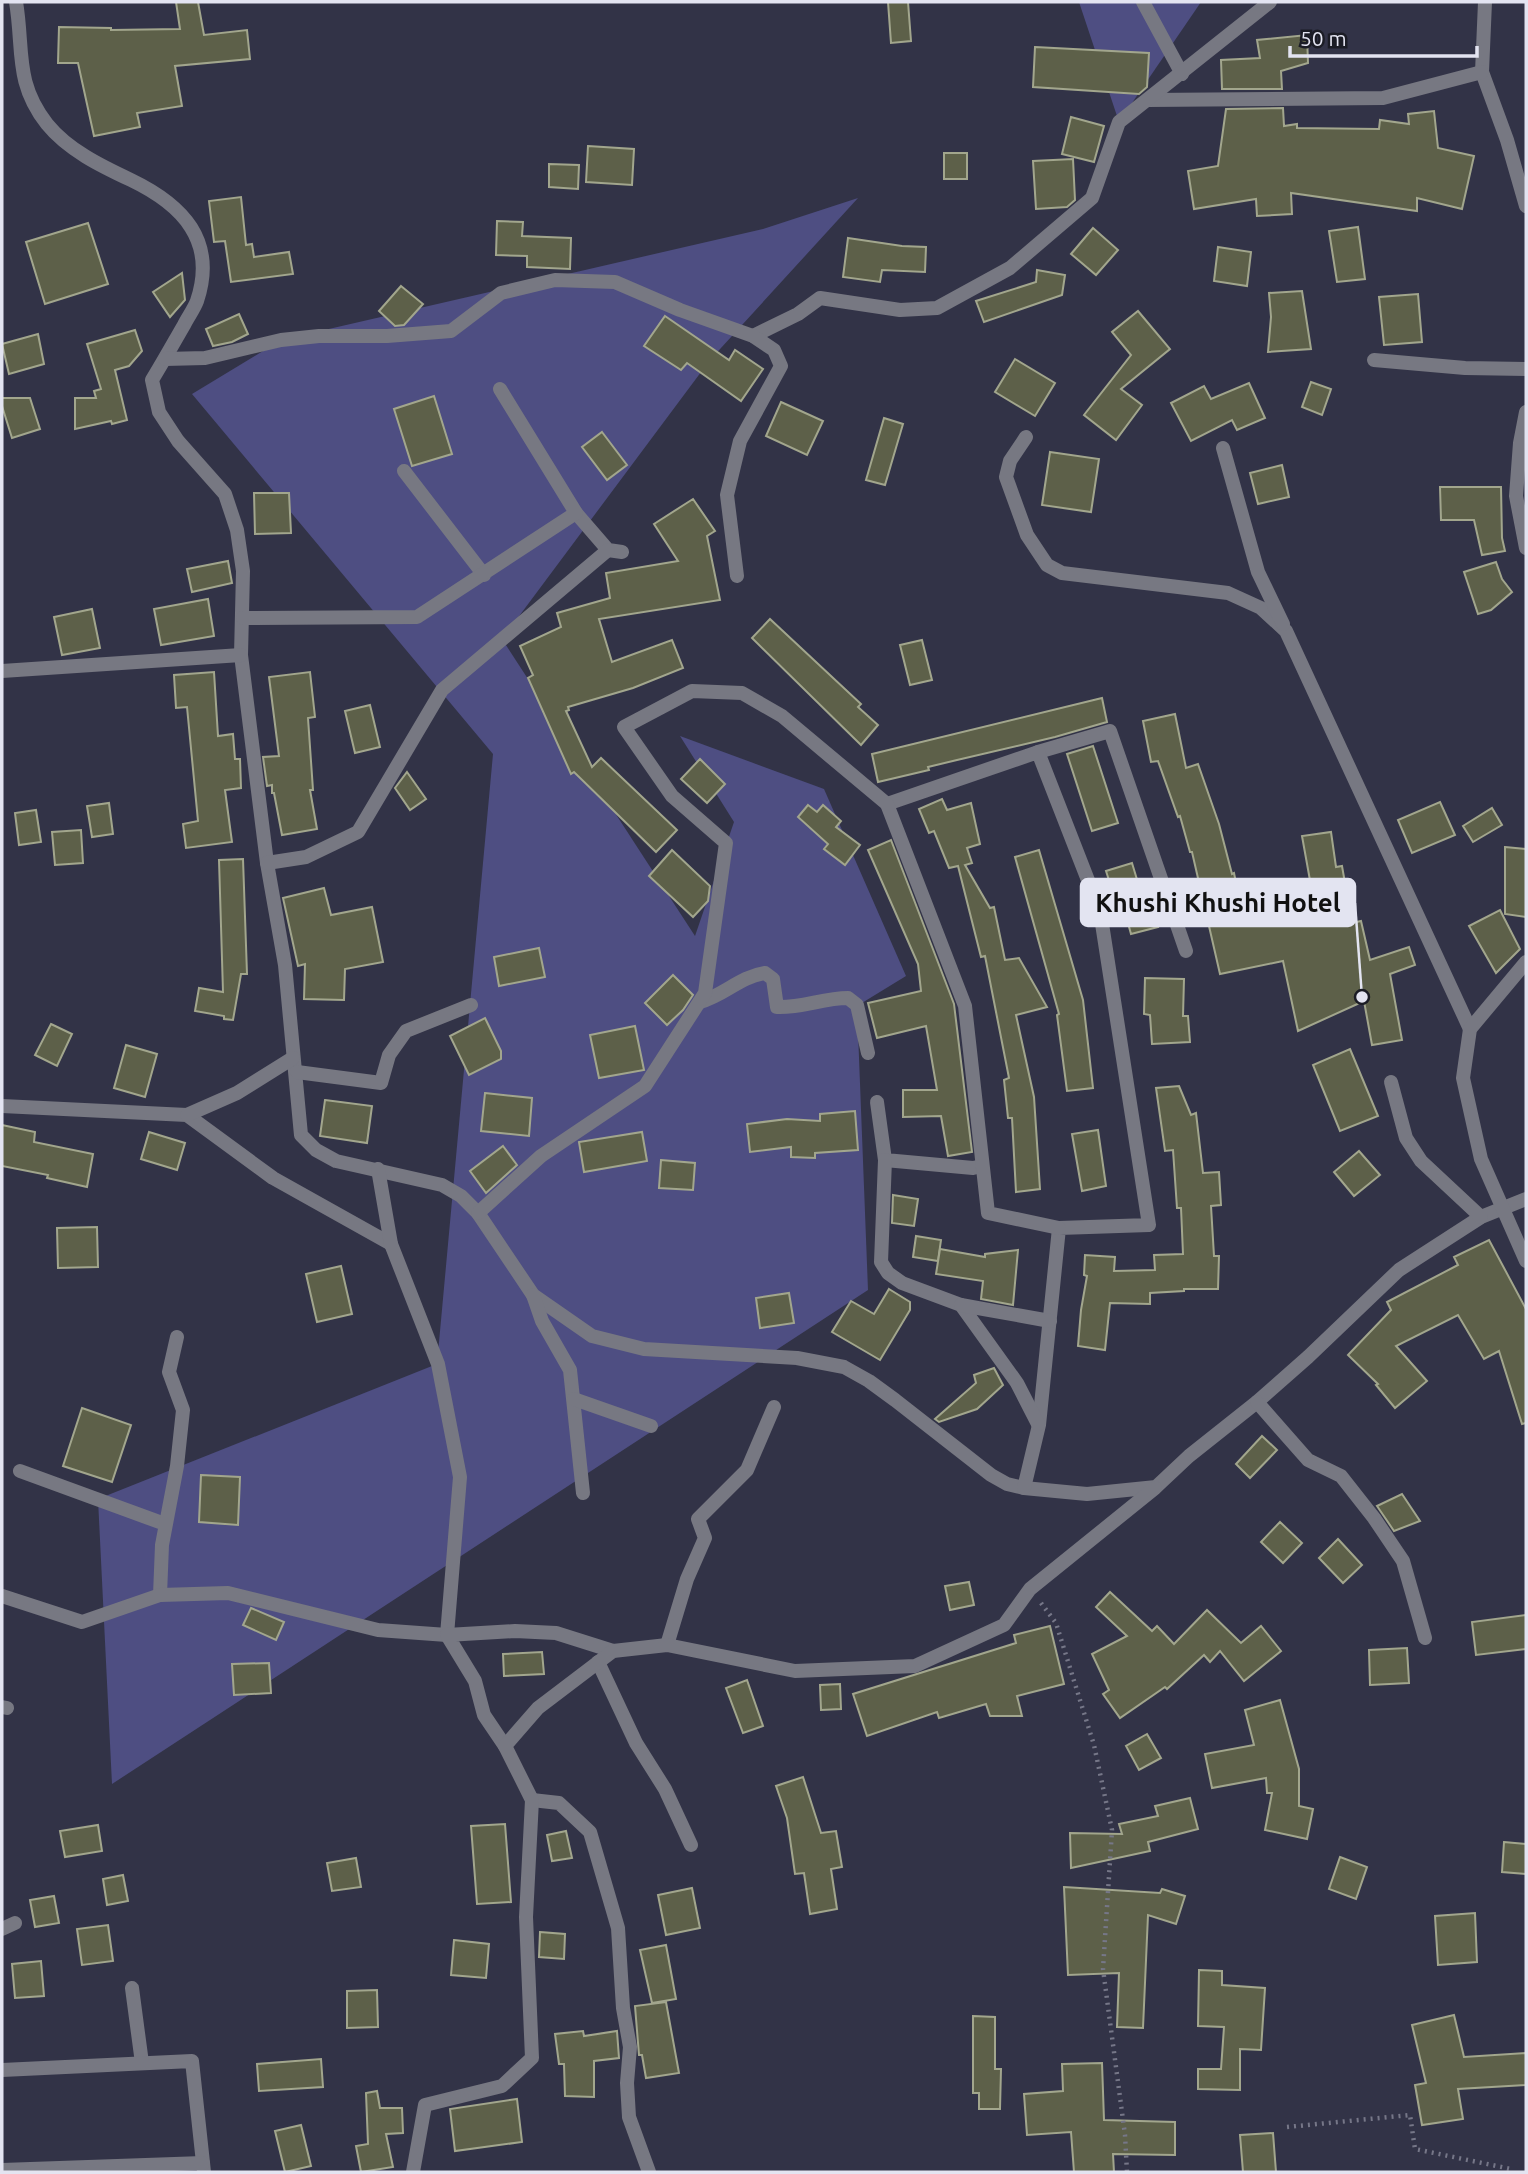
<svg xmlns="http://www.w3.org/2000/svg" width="1528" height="2174" font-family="Ubuntu,sans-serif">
  <rect width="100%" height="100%" fill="#323347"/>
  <!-- green -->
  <g fill="#4e4e82">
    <polygon points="1079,2 1201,2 1119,122"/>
    <polygon points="858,198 710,360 502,639 695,936 734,822 680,736 824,789 906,976 857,1006 868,1290 112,1784 98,1499 437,1364 493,754 192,394 281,340 763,229"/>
  </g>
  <!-- building -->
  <g fill="#5d6049" stroke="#a2a68d" stroke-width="2">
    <polygon points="176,2 198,2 204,35 247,30 250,59 175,66 182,106 137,113 140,127 94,136 78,63 58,63 59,27 111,28 111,30 180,29"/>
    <polygon points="888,2 908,2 911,41 891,43"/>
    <polygon points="1307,35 1308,63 1281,71 1282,89 1222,89 1221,60 1260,58 1257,40"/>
    <polygon points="1035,47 1149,53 1147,87 1139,94 1033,87"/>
    <polygon points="1283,108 1284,126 1297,124 1297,128 1379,129 1380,120 1409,124 1408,114 1434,111 1438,148 1474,156 1462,209 1417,198 1417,211 1291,193 1292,214 1257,216 1256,199 1194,209 1188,171 1218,166 1226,109"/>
    <polygon points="1071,117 1104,126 1094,162 1062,154"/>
    <polygon points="588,146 634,149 632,185 586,182"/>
    <rect x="944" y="153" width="23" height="26"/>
    <polygon points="1073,159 1075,200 1067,207 1036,209 1033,161"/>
    <polygon points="549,164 579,165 578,189 549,187"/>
    <polygon points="241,197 246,245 252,244 254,257 289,252 293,274 231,282 225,241 214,242 209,201"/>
    <polygon points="497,221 523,222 522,236 571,238 570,269 527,267 527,256 496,255"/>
    <polygon points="88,223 108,284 45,304 26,242"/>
    <polygon points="1358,227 1365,279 1337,282 1329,231"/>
    <polygon points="1093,228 1118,250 1096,275 1071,254"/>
    <polygon points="848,238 902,246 926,247 925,272 882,270 880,282 843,277"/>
    <polygon points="1218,247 1251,252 1247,286 1214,281"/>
    <polygon points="1037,270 1065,275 1062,295 984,322 976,301 1036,282"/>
    <polygon points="182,273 185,300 170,317 153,292"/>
    <polygon points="401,286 423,304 404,325 395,326 379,311"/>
    <polygon points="1302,291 1311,349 1268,352 1271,317 1269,293"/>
    <polygon points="1418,294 1422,342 1384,345 1379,297"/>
    <polygon points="1138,311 1170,349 1121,389 1142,405 1116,440 1084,415 1131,355 1112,332"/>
    <polygon points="239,314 248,334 232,342 213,346 206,329"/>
    <polygon points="665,316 729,360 735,350 763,369 741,401 687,363 681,370 644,346"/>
    <polygon points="135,330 142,351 129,366 115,370 127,420 112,424 111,421 75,429 75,398 96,398 94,391 101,389 87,344"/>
    <polygon points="38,334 44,364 9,374 2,344"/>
    <polygon points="1015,359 1055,383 1035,416 995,392"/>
    <polygon points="1311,382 1331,389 1322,415 1302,407"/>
    <polygon points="1249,383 1265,418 1237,430 1232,420 1191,441 1171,403 1204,386 1211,399"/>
    <polygon points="434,396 452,454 412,466 394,409"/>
    <polygon points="2,398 30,398 40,429 12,438 2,406"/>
    <polygon points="781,402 823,421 807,455 766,436"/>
    <polygon points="884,418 903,424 885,485 866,480"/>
    <polygon points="602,432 627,465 607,480 582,447"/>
    <polygon points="1050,452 1099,459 1091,512 1042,505"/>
    <polygon points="1282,465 1289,497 1258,504 1250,473"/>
    <polygon points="1440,487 1501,487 1502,538 1505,551 1482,555 1474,520 1441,520"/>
    <polygon points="254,493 289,493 291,533 255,534"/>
    <polygon points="693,499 715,531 707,536 720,600 599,619 612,662 672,640 683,668 633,688 568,707 569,710 566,711 592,767 601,758 677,830 656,852 574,772 571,774 528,678 533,675 520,646 561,627 557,613 610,598 606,573 678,561 654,524"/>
    <polygon points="228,561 232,583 192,592 187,569"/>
    <polygon points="1496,562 1502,579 1512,592 1491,610 1478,614 1464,572"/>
    <polygon points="208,599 214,636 161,645 154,609"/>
    <polygon points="92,609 100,648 62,655 54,617"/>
    <polygon points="770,619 861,704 858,707 878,725 861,745 752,638"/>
    <polygon points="922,640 932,680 910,685 900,645"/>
    <polygon points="214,672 218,736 233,734 235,759 240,759 241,788 225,790 232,842 186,848 183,824 198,821 187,707 176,708 174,675"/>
    <polygon points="310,672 315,717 308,718 313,790 310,790 317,829 282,835 274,793 272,793 272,785 267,786 263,757 279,756 269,677"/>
    <polygon points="1102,698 1107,722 1055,737 957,760 928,767 929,770 878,782 872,754"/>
    <polygon points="370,705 380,747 355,753 345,711"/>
    <polygon points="1175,714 1186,768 1198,764 1219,824 1232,874 1234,873 1243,917 1311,886 1302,836 1331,832 1336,867 1342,866 1352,923 1361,921 1370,960 1409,947 1415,965 1390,974 1402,1040 1372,1045 1364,1001 1298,1031 1283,961 1220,974 1192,852 1190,852 1180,816 1178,817 1158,761 1151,762 1143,721"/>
    <polygon points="1093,746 1118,823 1092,831 1067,754"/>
    <polygon points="700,759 725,784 707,803 681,779"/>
    <polygon points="407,772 426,799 410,810 395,788"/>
    <polygon points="942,799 947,810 971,803 980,844 967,848 972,863 965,865 990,908 994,907 1005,960 1019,958 1047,1007 1016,1015 1034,1097 1040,1189 1016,1192 1012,1118 1008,1118 1004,1080 1009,1078 985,956 981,957 958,866 949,868 934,831 929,833 919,809"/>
    <polygon points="1440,802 1455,835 1412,853 1398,820"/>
    <polygon points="109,803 113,834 92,837 87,806"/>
    <polygon points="808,805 817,812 823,805 841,821 836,827 860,845 845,865 824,849 828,844 798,817"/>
    <polygon points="1492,808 1502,825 1473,842 1463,826"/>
    <polygon points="36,810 41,842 19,845 15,813"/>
    <polygon points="81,830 83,863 55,865 52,832"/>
    <polygon points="891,840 954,1004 972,1152 948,1156 941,1116 903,1117 903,1090 937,1090 926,1026 877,1038 868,1003 921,991 918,964 868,850"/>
    <polygon points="1505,847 1526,849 1526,917 1505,914"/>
    <polygon points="672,850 710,886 708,901 693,917 649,876"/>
    <polygon points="1039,850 1083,1000 1093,1088 1067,1091 1057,1015 1059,1014 1015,857"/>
    <polygon points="243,859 247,974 241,974 233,1020 224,1019 224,1016 195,1011 199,988 223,992 219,860"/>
    <polygon points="1132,863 1142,896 1148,894 1158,927 1131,934 1120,894 1114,896 1106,871"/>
    <polygon points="324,888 331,915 372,907 383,962 345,969 344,1000 304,999 305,964 298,966 283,898"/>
    <polygon points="1500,910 1520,949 1496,973 1469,926"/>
    <polygon points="539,948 545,977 499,986 494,957"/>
    <polygon points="673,975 693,995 683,1010 667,1025 645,1003"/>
    <polygon points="1145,978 1184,979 1183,1016 1188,1016 1190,1042 1152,1044 1150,1015 1144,1014"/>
    <polygon points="485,1018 501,1051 501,1059 469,1075 450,1036"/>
    <polygon points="51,1024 72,1034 57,1066 35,1055"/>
    <polygon points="635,1026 644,1070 599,1078 590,1035"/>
    <polygon points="126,1045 157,1054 145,1097 114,1088"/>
    <polygon points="1350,1049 1378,1116 1340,1131 1313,1065"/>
    <polygon points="1179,1086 1191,1115 1196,1113 1203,1173 1219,1172 1221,1205 1211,1206 1214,1256 1219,1256 1218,1289 1184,1289 1184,1291 1150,1293 1150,1304 1110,1303 1105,1350 1078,1346 1081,1310 1087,1276 1084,1275 1085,1255 1115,1257 1114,1271 1155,1270 1154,1255 1183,1254 1181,1208 1177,1208 1173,1150 1165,1151 1156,1088"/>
    <polygon points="485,1093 532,1098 529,1136 481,1131"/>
    <polygon points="325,1100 372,1106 367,1143 320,1136"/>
    <polygon points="855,1111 858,1150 815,1153 815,1158 791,1157 791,1147 750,1152 747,1124 787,1119 820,1121 820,1114"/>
    <polygon points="2,1125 35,1132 34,1142 93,1154 87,1187 47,1178 48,1175 2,1166"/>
    <polygon points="1098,1130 1106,1186 1082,1191 1072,1134"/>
    <polygon points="149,1132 185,1143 177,1170 141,1159"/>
    <polygon points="642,1132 647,1161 584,1172 579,1142"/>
    <polygon points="503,1146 517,1165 486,1193 470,1171"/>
    <polygon points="1359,1151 1380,1175 1354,1196 1334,1172"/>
    <polygon points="661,1160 695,1163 693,1190 659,1188"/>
    <polygon points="893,1195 918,1199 914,1226 892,1223"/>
    <polygon points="97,1227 98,1267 58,1268 57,1228"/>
    <polygon points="916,1236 941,1240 938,1261 913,1257"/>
    <polygon points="1489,1240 1526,1309 1526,1423 1522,1424 1499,1351 1484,1359 1458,1315 1396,1346 1427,1381 1395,1408 1376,1385 1378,1384 1348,1355 1391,1310 1387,1302 1458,1265 1454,1257"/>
    <polygon points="940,1249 985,1257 985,1254 1018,1250 1013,1305 981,1299 983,1281 936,1274"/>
    <polygon points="341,1266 352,1314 317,1322 306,1274"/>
    <polygon points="889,1289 910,1302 910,1310 880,1360 832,1332 851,1301 874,1314"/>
    <polygon points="789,1293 794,1323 760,1328 756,1298"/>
    <polygon points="994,1368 1003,1385 977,1409 939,1422 935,1419 976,1383 974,1375"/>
    <polygon points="82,1408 131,1425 112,1482 63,1466"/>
    <polygon points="1262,1436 1277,1450 1250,1478 1236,1464"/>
    <polygon points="201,1475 240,1477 238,1525 199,1522"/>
    <polygon points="1402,1494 1420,1521 1394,1531 1377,1506"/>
    <polygon points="1280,1522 1302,1543 1283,1563 1261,1542"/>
    <polygon points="1338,1539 1362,1565 1343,1583 1319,1558"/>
    <polygon points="969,1582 974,1605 950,1610 945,1586"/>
    <polygon points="1110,1592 1152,1631 1157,1626 1174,1644 1207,1610 1241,1643 1261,1626 1281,1651 1244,1681 1220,1651 1210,1662 1204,1655 1167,1689 1165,1687 1120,1718 1103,1694 1109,1690 1092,1654 1127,1636 1096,1607"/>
    <polygon points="251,1608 284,1622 276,1640 243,1625"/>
    <polygon points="1526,1615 1526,1649 1476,1655 1472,1622"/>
    <polygon points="1050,1626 1064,1684 1017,1696 1022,1716 990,1716 986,1704 939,1718 937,1712 867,1736 853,1694 1016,1643 1014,1635"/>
    <polygon points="1407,1648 1409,1683 1370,1685 1369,1650"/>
    <polygon points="542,1652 544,1674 504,1676 503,1654"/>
    <polygon points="269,1663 271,1693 234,1695 232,1664"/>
    <polygon points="747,1680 763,1726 743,1733 726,1688"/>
    <polygon points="840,1684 841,1709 821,1710 820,1685"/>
    <polygon points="1280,1700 1299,1769 1299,1806 1313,1809 1307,1839 1265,1830 1272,1793 1267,1793 1266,1778 1212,1788 1205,1754 1254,1745 1245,1710"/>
    <polygon points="1147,1734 1161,1758 1139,1770 1126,1746"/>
    <polygon points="803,1777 821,1833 836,1831 842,1867 831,1869 837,1909 810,1914 804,1873 795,1874 787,1818 776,1786"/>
    <polygon points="1190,1798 1198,1829 1148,1842 1150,1851 1071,1868 1070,1833 1122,1834 1119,1824 1158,1816 1155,1806"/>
    <polygon points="505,1824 511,1902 477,1904 471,1826"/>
    <polygon points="98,1825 102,1851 65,1857 60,1831"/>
    <polygon points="566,1831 572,1858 552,1861 547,1835"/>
    <polygon points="1504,1842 1526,1844 1526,1874 1502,1872"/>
    <polygon points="1340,1857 1367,1867 1356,1899 1329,1889"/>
    <polygon points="356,1858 361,1887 332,1891 327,1863"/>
    <polygon points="123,1875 128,1901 107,1905 103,1879"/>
    <polygon points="1064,1887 1160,1893 1162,1889 1185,1896 1176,1924 1148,1915 1143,2028 1117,2027 1119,1973 1068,1975"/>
    <polygon points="692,1888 700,1928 666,1935 658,1895"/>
    <polygon points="54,1896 59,1923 35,1927 30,1900"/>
    <polygon points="1475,1913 1477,1962 1438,1965 1435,1916"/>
    <polygon points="108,1925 113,1961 82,1965 77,1929"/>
    <polygon points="540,1932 565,1934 564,1959 539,1957"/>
    <polygon points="454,1940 489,1944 486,1978 451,1975"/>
    <polygon points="666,1945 676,1999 652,2003 640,1950"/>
    <polygon points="41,1961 44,1996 15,1998 12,1964"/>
    <polygon points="1199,1970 1222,1971 1222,1985 1265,1988 1261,2050 1240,2049 1240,2090 1198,2089 1198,2069 1221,2069 1224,2027 1198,2026"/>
    <polygon points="377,1990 378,2027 347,2028 347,1991"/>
    <polygon points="666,2002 679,2073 646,2078 642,2055 639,2055 635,2006"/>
    <polygon points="1454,2015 1464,2057 1526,2053 1526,2085 1458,2089 1463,2119 1422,2125 1415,2085 1426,2083 1412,2025"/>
    <polygon points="973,2016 995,2017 995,2069 1001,2069 1000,2109 979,2109 979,2093 973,2093"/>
    <polygon points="583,2031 584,2036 617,2031 619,2058 594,2061 594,2097 565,2096 564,2064 559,2064 555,2034"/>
    <polygon points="321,2059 323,2087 259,2091 257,2064"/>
    <polygon points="1102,2063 1104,2120 1175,2122 1175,2155 1113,2154 1114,2172 1074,2172 1071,2132 1027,2135 1024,2094 1063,2091 1062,2064"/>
    <polygon points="377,2091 380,2108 402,2108 403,2133 386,2134 393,2167 361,2172 356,2146 368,2144 366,2093"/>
    <polygon points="517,2099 522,2142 455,2151 450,2109"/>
    <polygon points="301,2125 311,2166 285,2172 275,2131"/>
    <polygon points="1273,2133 1276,2172 1243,2172 1240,2135"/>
  </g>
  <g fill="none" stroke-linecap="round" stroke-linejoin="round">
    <!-- path -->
    <g stroke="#767788" stroke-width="4.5" stroke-dasharray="2 5" stroke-linecap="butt">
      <polyline points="1041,1603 1056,1623 1094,1745 1112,1830 1103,1969 1125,2135 1127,2172"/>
      <polyline points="1287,2127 1410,2115 1415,2149 1511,2169 1511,2172"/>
    </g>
    <!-- minor -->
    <g stroke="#777882" stroke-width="14">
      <path d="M16 2C24 49 14 82 47 124 68 150 101 166 131 180 183 205 217 241 197 301 194 309 188 317 184 325 173 344 163 362 152 380L159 412 178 441 225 494 237 530 243 571 241 655 267 863 285 965 301 1135 316 1150 336 1161 442 1185 461 1196 478 1213 533 1295 592 1336 644 1349 797 1358 844 1367 869 1381 895 1400 991 1475 1007 1484 1024 1488 1087 1494 1156 1487 1189 1456 1257 1402 1308 1357 1399 1270 1481 1217 1526 1199"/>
      <polyline points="1143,2 1182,74"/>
      <polyline points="1485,2 1482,72 1507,140 1526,206"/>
      <polyline points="1148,100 1383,98 1482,72"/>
      <polyline points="753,336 798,314 820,298 900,310 937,308 1010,268 1092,198 1119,122 1270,2"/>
      <polyline points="165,359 205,358 281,340 319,336 387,336 451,331 501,293 555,280 615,282 680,310 753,336 774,350 781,366 740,441 727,495 737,576"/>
      <polyline points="1374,360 1465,368 1526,369"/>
      <polyline points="1526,412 1520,443 1516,496 1526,548"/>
      <polyline points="1026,437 1010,461 1006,477 1027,535 1047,565 1062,573 1228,593 1261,608 1286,631 1470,1029"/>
      <polyline points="1223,448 1258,572 1283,624"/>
      <polyline points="404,471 484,575"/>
      <polyline points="576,513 608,550 622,552"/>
      <polyline points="243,618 417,617 576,513 500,389"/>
      <polyline points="2,671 241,655"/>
      <polyline points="1038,752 1110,731 1186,951"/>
      <polyline points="887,804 1038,752 1100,911 1149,1225 1059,1228 1039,1425 1024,1488"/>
      <polyline points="267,863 306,857 358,832 442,690 608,550"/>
      <polyline points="1526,962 1470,1029 1463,1078 1481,1159 1526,1261"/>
      <path d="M700 1002C725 995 739 977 765 973L773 979 777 1007C802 1008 823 998 848 998L857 1005 868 1053"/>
      <polyline points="297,1072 381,1083 389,1055 406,1031 471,1005"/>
      <polyline points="1391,1082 1406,1138 1421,1161 1481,1217"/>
      <polyline points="877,1102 885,1160 973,1168 982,1166"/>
      <polyline points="2,1106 187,1115 273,1178 391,1244"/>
      <polyline points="187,1115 237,1093 293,1058"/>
      <polyline points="885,1160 881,1262 888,1273 902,1283 961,1305 1017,1383 1038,1424"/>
      <polyline points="478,1213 541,1156 645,1086 705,993 726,843 672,796 624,727 692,691 742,693 782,716 887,804 965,1006 988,1213 1059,1228"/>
      <polyline points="533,1295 542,1321 570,1370 583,1493"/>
      <polyline points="961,1305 1050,1321"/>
      <polyline points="574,1399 651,1426"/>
      <polyline points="1257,1402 1308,1460 1341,1476 1374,1518 1403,1561 1425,1638"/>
      <polyline points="20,1471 165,1524"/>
      <polyline points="160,1595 162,1545 177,1466 183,1410 169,1372 177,1337"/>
      <polyline points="2,1596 82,1622 160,1595 228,1593 378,1630 447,1635 460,1477 438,1364 391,1244 378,1169"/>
      <polyline points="667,1645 687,1579 705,1538 698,1519 747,1470 774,1407"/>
      <polyline points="598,1662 636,1743 665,1789 691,1845"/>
      <polyline points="2,1707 7,1708"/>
      <polyline points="505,1746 484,1715 475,1681 447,1635 515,1631 556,1633 613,1651"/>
      <polyline points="532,1800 559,1803 590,1832 618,1928 623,2008 630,2047 627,2083 629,2117 649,2172"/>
      <polyline points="2,1929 15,1923"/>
      <polyline points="132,1988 142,2063"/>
      <polyline points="2,2070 192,2061 204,2172"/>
      <polyline points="2,2170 203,2163"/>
      <polyline points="413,2172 425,2105 502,2086 532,2058 526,1917 532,1800 505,1746 538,1708 613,1651 667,1645 795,1671 915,1666 1004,1625 1030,1589 1155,1488"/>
    </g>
  </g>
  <!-- callouts -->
  <path fill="none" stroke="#e3e4f1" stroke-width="2.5" d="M1362 997L1355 903"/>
  <circle fill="#e3e4f1" stroke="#1b1c25" stroke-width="2.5" cx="1362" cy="997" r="7"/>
  <rect fill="#e3e4f1" stroke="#e3e4f1" stroke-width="2.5" x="1081" y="879" width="274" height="47" rx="7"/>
  <g font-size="26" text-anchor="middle" font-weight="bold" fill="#111">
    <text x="1218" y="912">Khushi Khushi Hotel</text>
  </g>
  <!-- border -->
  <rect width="1528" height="2174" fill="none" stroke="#e3e4f1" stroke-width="7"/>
  <!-- scale -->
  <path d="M1290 46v10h187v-10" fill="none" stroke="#e3e4f1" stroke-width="3.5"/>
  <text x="1300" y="46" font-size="21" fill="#e3e4f1" stroke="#1b1c25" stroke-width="5" paint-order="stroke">50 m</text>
</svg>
